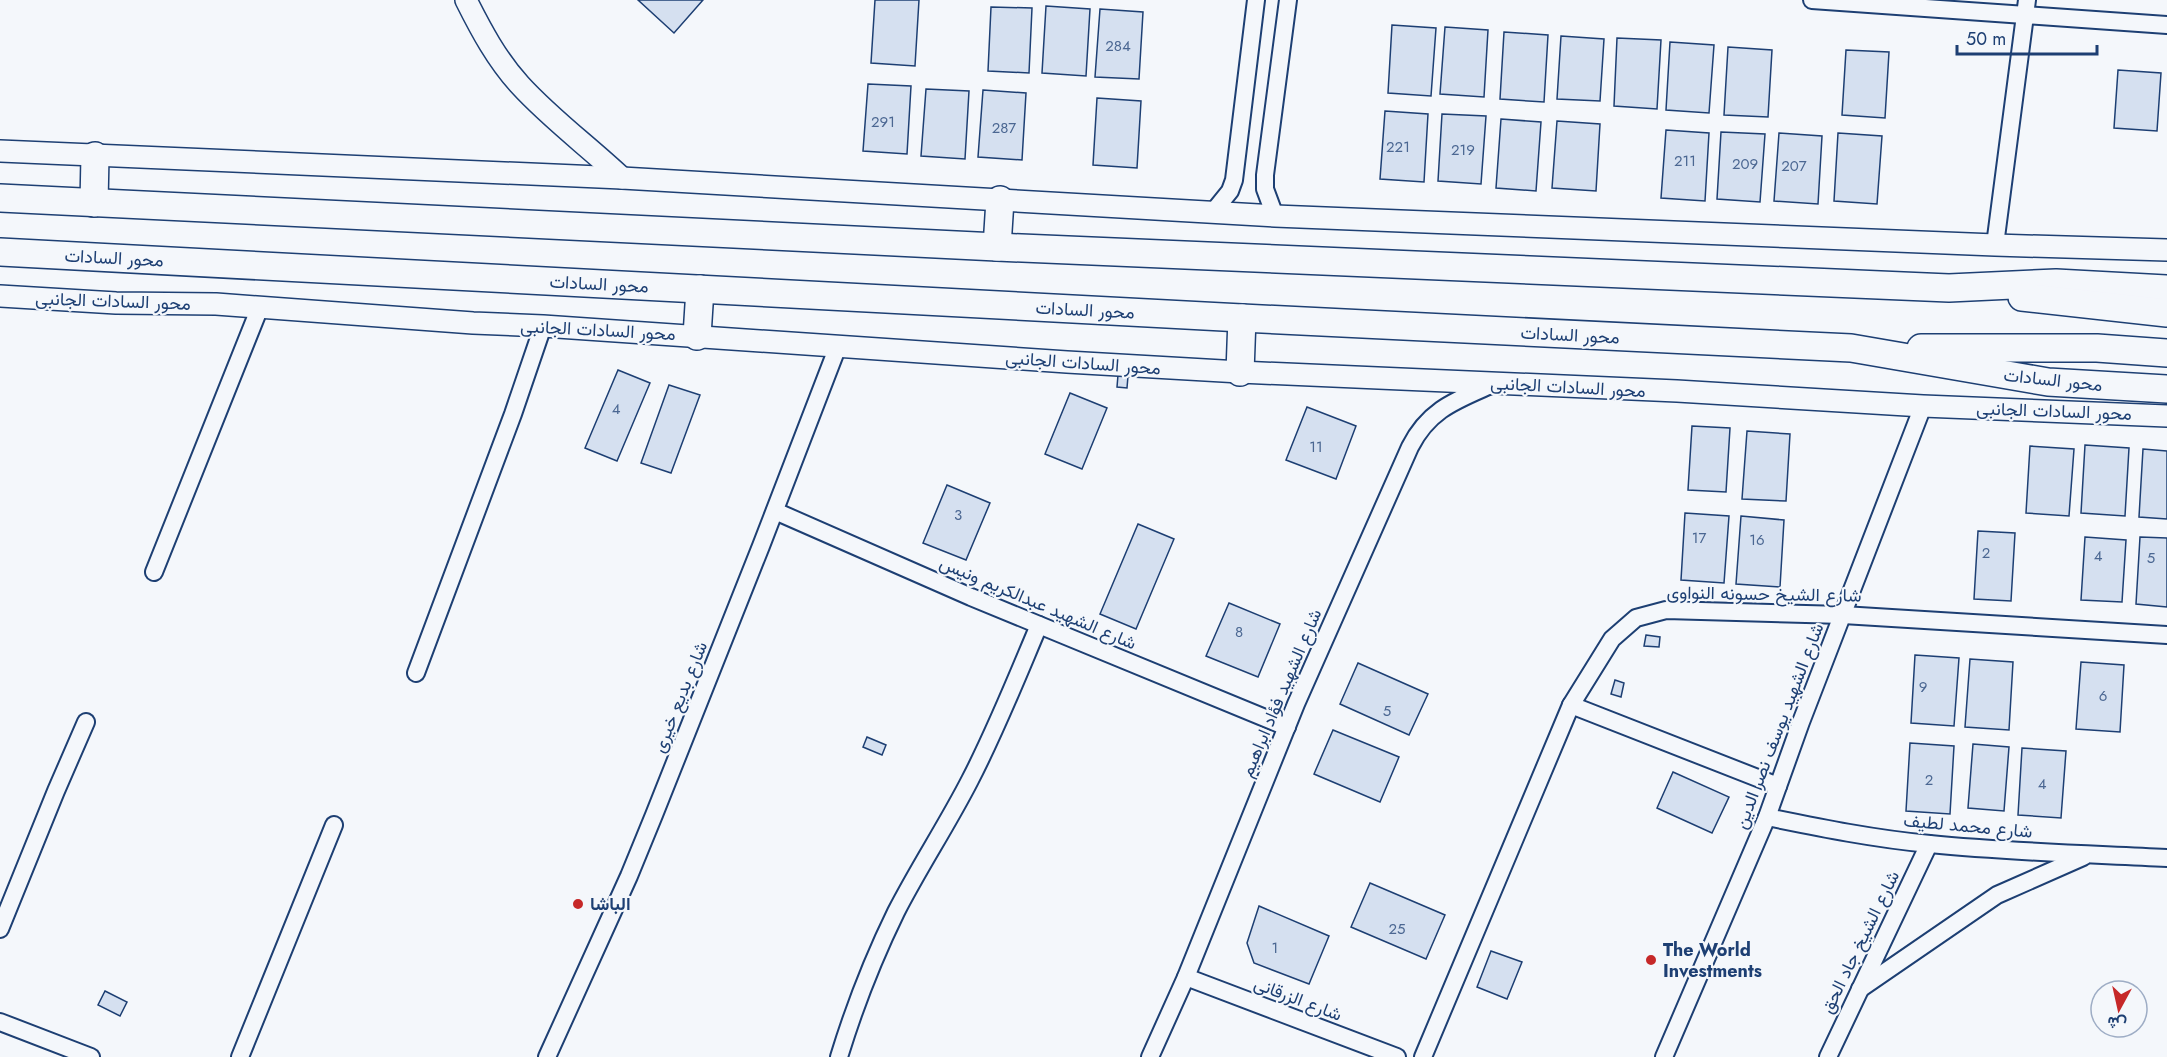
<svg xmlns="http://www.w3.org/2000/svg" width="2167" height="1057" font-family="Jost,Vazirmatn,sans-serif">
  <rect width="100%" height="100%" fill="#f4f7fb"/>
  <!-- building -->
  <g fill="#d5e0f0" stroke="#1d3f73" stroke-width="1.5">
    <polygon points="638,0 703,0 674,33"/>
    <polygon points="875,0 919,0 915,66 871,63"/>
    <polygon points="1046,6 1090,9 1086,76 1042,73"/>
    <polygon points="991,7 1032,8 1029,73 988,71"/>
    <polygon points="1100,9 1143,12 1139,79 1095,77"/>
    <polygon points="1392,25 1436,28 1431,96 1388,93"/>
    <polygon points="1445,27 1488,30 1484,97 1440,94"/>
    <polygon points="1504,32 1548,35 1544,102 1500,99"/>
    <polygon points="1561,36 1604,39 1600,101 1557,99"/>
    <polygon points="1617,38 1661,40 1657,109 1614,106"/>
    <polygon points="1670,42 1714,45 1709,113 1666,110"/>
    <polygon points="1728,47 1772,50 1768,117 1724,115"/>
    <polygon points="1846,50 1889,52 1885,118 1842,115"/>
    <polygon points="2118,70 2161,73 2157,131 2114,128"/>
    <polygon points="868,84 911,86 907,154 863,151"/>
    <polygon points="926,89 969,91 965,159 921,156"/>
    <polygon points="983,90 1026,93 1022,160 978,157"/>
    <polygon points="1097,98 1141,101 1137,168 1093,165"/>
    <polygon points="1385,111 1428,114 1424,182 1380,179"/>
    <polygon points="1442,114 1486,116 1481,184 1438,181"/>
    <polygon points="1501,119 1541,122 1536,191 1496,188"/>
    <polygon points="1557,121 1600,124 1596,191 1552,188"/>
    <polygon points="1666,130 1709,133 1705,201 1661,198"/>
    <polygon points="1721,132 1765,134 1760,202 1717,199"/>
    <polygon points="1779,133 1822,136 1818,204 1774,201"/>
    <polygon points="1838,133 1882,136 1877,204 1834,201"/>
    <polygon points="618,370 650,383 617,461 585,448"/>
    <polygon points="1118,375 1128,376 1127,388 1117,387"/>
    <polygon points="669,385 700,395 671,473 641,463"/>
    <polygon points="1070,393 1107,408 1082,469 1045,454"/>
    <polygon points="1307,407 1356,426 1336,479 1286,460"/>
    <polygon points="1692,426 1730,428 1726,492 1688,490"/>
    <polygon points="1747,431 1790,434 1786,501 1742,499"/>
    <polygon points="2085,445 2129,448 2125,516 2081,513"/>
    <polygon points="2030,446 2074,449 2069,516 2026,513"/>
    <polygon points="2143,449 2167,451 2167,519 2139,517"/>
    <polygon points="947,485 990,503 966,560 923,543"/>
    <polygon points="1685,513 1729,516 1724,583 1681,580"/>
    <polygon points="1741,516 1784,520 1780,587 1736,584"/>
    <polygon points="1138,524 1174,539 1136,629 1100,614"/>
    <polygon points="1978,531 2015,533 2011,601 1974,599"/>
    <polygon points="2085,537 2126,540 2122,602 2081,600"/>
    <polygon points="2140,537 2167,538 2167,607 2136,604"/>
    <polygon points="1229,603 1280,624 1258,677 1206,656"/>
    <polygon points="1646,635 1660,637 1659,647 1644,646"/>
    <polygon points="1915,655 1959,658 1954,726 1911,723"/>
    <polygon points="1970,659 2013,662 2009,730 1965,727"/>
    <polygon points="2081,662 2124,665 2120,732 2076,729"/>
    <polygon points="1358,663 1428,694 1409,735 1340,704"/>
    <polygon points="1615,680 1624,683 1621,697 1611,694"/>
    <polygon points="1333,730 1399,757 1380,802 1314,774"/>
    <polygon points="867,737 886,745 882,755 863,747"/>
    <polygon points="1910,743 1954,746 1950,814 1906,811"/>
    <polygon points="1973,744 2009,747 2004,811 1968,808"/>
    <polygon points="2022,748 2066,751 2061,818 2018,815"/>
    <polygon points="1673,772 1729,797 1712,833 1657,808"/>
    <polygon points="1370,883 1445,915 1426,959 1351,927"/>
    <polygon points="1259,906 1329,936 1309,984 1254,963 1247,943"/>
    <polygon points="1491,951 1522,962 1507,999 1477,987"/>
    <polygon points="105,991 127,1002 120,1016 98,1005"/>
  </g>
  <g fill="none" stroke-linecap="round" stroke-linejoin="round">
    <!-- minor casing -->
    <g stroke="#1d3f73" stroke-width="20">
      <g id="minor">
        <polyline points="1812,0 2167,25"/>
        <polyline points="1213,212 1230,191 1234,180 1256,0"/>
        <polyline points="1275,216 1265,189 1265,175 1288,0"/>
        <polyline points="1995,245 2027,0"/>
        <polyline points="775,511 971,597 1287,727"/>
        <polyline points="154,572 260,307"/>
        <polyline points="416,673 513,414 543,326"/>
        <polyline points="1571,705 1778,786"/>
        <path d="M1767 817C1821 828 1875 839 1930 844 2008 852 2088 854 2167 858"/>
        <polyline points="0,929 56,791 86,722"/>
        <polyline points="1186,977 1397,1057"/>
        <polyline points="1860,989 1997,895 2083,857"/>
        <polyline points="0,1022 91,1057"/>
        <polyline points="240,1057 334,825"/>
        <polyline points="547,1057 629,876 654,815 761,546 838,346"/>
        <path d="M839 1057C854 1008 873 959 896 912 919 867 947 825 970 780 996 730 1017 677 1039 625"/>
        <path d="M1150 1057 1186 977 1296 704 1410 447C1429 409 1457 400 1493 384"/>
        <polyline points="1423,1057 1571,705 1612,639 1636,618 1666,610 1843,615 2167,635"/>
        <polyline points="1664,1057 1767,817 1801,722 1923,406"/>
        <polyline points="1828,1057 1929,844"/>
      </g>
    </g>
    <!-- tertiary casing -->
    <g stroke="#1d3f73" stroke-width="24">
      <g id="tertiary">
        <path d="M466 0C481 30 497 60 520 85 551 119 588 146 622 178"/>
        <polyline points="0,151 622,178 1275,216 1995,245 2167,250"/>
        <polyline points="0,296 116,303 216,304 473,323 543,326 1067,362 1240,372 1677,391 1923,406 2167,416"/>
      </g>
    </g>
    <!-- primary casing -->
    <g stroke="#1d3f73" stroke-width="30">
      <g id="primary">
        <polyline points="0,198 997,247 1949,288 2056,283 2167,289"/>
        <polyline points="94,203 95,156"/>
        <polyline points="997,247 1000,200"/>
        <polyline points="0,252 1242,318 1851,348 2048,382 2167,389"/>
        <polyline points="2022,297 2167,313"/>
        <polyline points="697,336 700,289"/>
        <polyline points="1921,348 2097,348 2167,353"/>
        <polyline points="1240,372 1242,318"/>
      </g>
    </g>
    <!-- minor -->
    <use href="#minor" stroke="#f4f7fb" stroke-width="16"/>
    <!-- tertiary -->
    <use href="#tertiary" stroke="#f4f7fb" stroke-width="21"/>
    <!-- primary -->
    <use href="#primary" stroke="#f4f7fb" stroke-width="27"/>
  </g>
  <!-- markers -->
  <g fill="#c62828" stroke="#f4f7fb" stroke-width="2">
    <circle cx="578" cy="904" r="6"/>
    <circle cx="1651" cy="960" r="6"/>
  </g>
  <g text-anchor="middle" dominant-baseline="central" stroke-width="4.5" stroke-linejoin="round" paint-order="stroke">
    <!-- number labels -->
    <g font-size="15" fill="#4b6792">
      <text x="1118" y="46">284</text>
      <text x="883" y="122">291</text>
      <text x="1004" y="128">287</text>
      <text x="1398" y="147">221</text>
      <text x="1463" y="150">219</text>
      <text x="1685" y="161">211</text>
      <text x="1745" y="164">209</text>
      <text x="1794" y="166">207</text>
      <text x="616" y="409">4</text>
      <text x="1316" y="447">11</text>
      <text x="958" y="515">3</text>
      <text x="1699" y="538">17</text>
      <text x="1757" y="540">16</text>
      <text x="1986" y="553">2</text>
      <text x="2098" y="556">4</text>
      <text x="2151" y="558">5</text>
      <text x="1239" y="632">8</text>
      <text x="1923" y="687">9</text>
      <text x="2103" y="696">6</text>
      <text x="1387" y="711">5</text>
      <text x="1929" y="780">2</text>
      <text x="2042" y="784">4</text>
      <text x="1397" y="929">25</text>
      <text x="1275" y="948">1</text>
    </g>
    <!-- street labels -->
    <g font-size="18" fill="#1d3f73" stroke="#f4f7fb">
      <text transform="translate(114 258) rotate(3)">محور السادات</text>
      <text transform="translate(599 284) rotate(3)">محور السادات</text>
      <text transform="translate(113 301) rotate(2)">محور السادات الجانبى</text>
      <text transform="translate(1085 310) rotate(3)">محور السادات</text>
      <text transform="translate(598 330) rotate(3)">محور السادات الجانبى</text>
      <text transform="translate(1570 335) rotate(3)">محور السادات</text>
      <text transform="translate(1083 363) rotate(4)">محور السادات الجانبى</text>
      <text transform="translate(2053 380) rotate(6)">محور السادات</text>
      <text transform="translate(1568 387) rotate(3)">محور السادات الجانبى</text>
      <text transform="translate(2054 411) rotate(2)">محور السادات الجانبى</text>
      <text transform="translate(1764 594) rotate(1)">شارع الشيخ حسونه النواوى</text>
      <text transform="translate(1038 603) rotate(23)">شارع الشهيد عبدالكريم ونيس</text>
      <text transform="translate(1281 693) rotate(-67)">شارع الشهيد فؤاد ابراهيم</text>
      <text transform="translate(680 697) rotate(-68)">شارع بديع خيرى</text>
      <text transform="translate(1779 726) rotate(-69)">شارع الشهيد يوسف نصر الدين</text>
      <text transform="translate(1968 826) rotate(5)">شارع محمد لطيف</text>
      <text transform="translate(1860 942) rotate(-64)">شارع الشيخ جاد الحق</text>
      <text transform="translate(1298 999) rotate(21)">شارع الزرقانى</text>
    </g>
    <!-- poi labels -->
    <g font-size="18" font-weight="bold" fill="#1d3f73" stroke="#f4f7fb" text-anchor="start">
      <text x="590" y="904">الباشا</text>
      <text x="1663" y="950">The World<tspan x="1663" dy="21">Investments</tspan></text>
    </g>
  </g>
  <!-- north arrow -->
  <g transform="translate(2119 1009) rotate(188)"><circle r="28" fill="#f4f7fb" stroke="#9eadc5" stroke-width="1.5"/>
  <path d="M0-4.5L10 22L0 15L-10 22Z" fill="#c62828"/>
  <text y="-9" font-size="16" font-weight="bold" text-anchor="middle" fill="#1d3f73">ش</text>
  </g>
  <!-- scale -->
  <path d="M1957 45v9h140v-9" fill="none" stroke="#1d3f73" stroke-width="3"/>
  <text x="1966" y="45" font-size="18" fill="#1d3f73" stroke="#f4f7fb" stroke-width="4.5" paint-order="stroke">50 m</text>
</svg>
